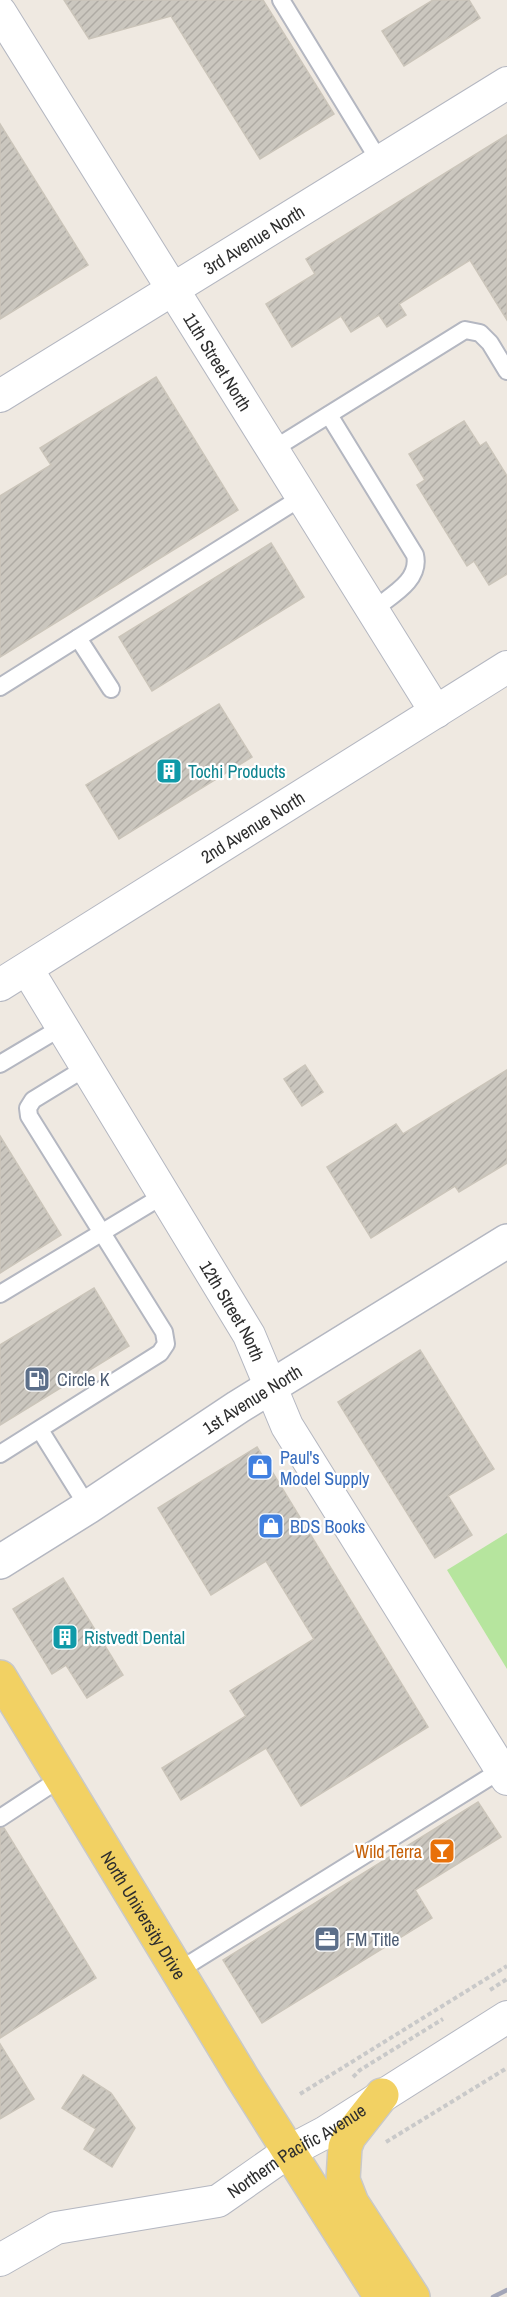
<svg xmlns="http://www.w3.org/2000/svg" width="507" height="2297" font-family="'Archivo Narrow',sans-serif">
  <defs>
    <pattern id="building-hatch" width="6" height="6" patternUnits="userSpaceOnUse" patternTransform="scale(1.5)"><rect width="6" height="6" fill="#cbc7bf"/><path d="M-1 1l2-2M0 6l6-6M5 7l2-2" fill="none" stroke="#afaba4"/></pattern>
  </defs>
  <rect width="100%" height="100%" fill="#efe9e1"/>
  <!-- grass -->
  <polygon fill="#b6e59e" points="507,1533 507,1669 447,1570"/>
  <!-- building -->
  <g fill="url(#building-hatch)" stroke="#cbc5ba" stroke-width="1.5">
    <polygon points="64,0 263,0 334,114 260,159 171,16 89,39"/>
    <polygon points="433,0 469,0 480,18 404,66 382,31"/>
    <polygon points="0,124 88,265 0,319"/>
    <polygon points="507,135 507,320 470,260 399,304 406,315 387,327 379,315 351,332 341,316 292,347 266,304 315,274 306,259"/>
    <polygon points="156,377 238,510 0,657 0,496 51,465 40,448"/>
    <polygon points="464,421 480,446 486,442 507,476 507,574 489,585 474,561 467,566 417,485 425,480 409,454"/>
    <polygon points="271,543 304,597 152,691 119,637"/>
    <polygon points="219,704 252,757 119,839 86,785"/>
    <polygon points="305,1065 323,1092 302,1106 284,1079"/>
    <polygon points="507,1070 507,1163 459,1192 455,1186 371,1238 327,1167 396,1124 403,1134"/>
    <polygon points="0,1136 61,1235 0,1273"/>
    <polygon points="94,1288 129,1346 0,1425 0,1345"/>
    <polygon points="420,1350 494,1469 448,1496 472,1535 435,1558 338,1402"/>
    <polygon points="257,1447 428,1727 301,1806 266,1748 181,1800 162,1768 246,1716 230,1691 314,1639 266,1561 211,1595 158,1508"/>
    <polygon points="63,1578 123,1675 87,1698 66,1665 52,1674 13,1609"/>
    <polygon points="478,1802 501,1837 415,1890 432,1918 262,2023 223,1960"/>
    <polygon points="0,1828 4,1828 96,1978 0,2038"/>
    <polygon points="0,2044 34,2099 0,2119"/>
    <polygon points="83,2075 111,2093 135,2128 112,2167 84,2149 96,2129 62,2108"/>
  </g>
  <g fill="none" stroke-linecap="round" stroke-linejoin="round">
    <!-- lane casing -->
    <g stroke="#b4b7c1" stroke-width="20">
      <g id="lane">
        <polyline points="281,0 380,162"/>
        <path d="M329 415 415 555C421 581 390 596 373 610"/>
        <polyline points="272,450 465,330 480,333 490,343 507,371"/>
        <polyline points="78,638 111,689"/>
        <polyline points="0,687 302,497"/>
        <polyline points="0,1064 62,1027"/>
        <polyline points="0,1294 164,1195"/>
        <polyline points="40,1430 88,1507"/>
        <polyline points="0,1454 160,1353 166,1344 164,1332 29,1116 28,1108 33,1100 87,1067"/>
        <polyline points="0,1818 61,1778"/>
        <polyline points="178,1971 501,1770"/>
      </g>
    </g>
    <!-- street casing -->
    <g stroke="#b4b7c1" stroke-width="34">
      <g id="street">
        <path id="s1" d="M0 12 436 712"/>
        <path id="s2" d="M0 396 507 83"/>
        <path id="s3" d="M27 969 249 1335 287 1426 507 1779"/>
        <path id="s4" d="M0 985 507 667"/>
        <path id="s5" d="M0 2260 56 2228 218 2201 288 2152 324 2133 507 2017"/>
      </g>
    </g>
    <!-- secondary casing -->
    <g stroke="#b4b7c1" stroke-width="36">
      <g id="secondary">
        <path id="s6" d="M0 1562 88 1507 238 1407 507 1241"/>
      </g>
    </g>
    <!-- primary casing -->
    <g stroke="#c9c9c9" stroke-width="36">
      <g id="primary">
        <path id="s7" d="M0 1677 242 2077 381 2297"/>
        <polyline points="382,2095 349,2137 345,2147 343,2180 352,2203 413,2297"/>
      </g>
    </g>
    <!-- path -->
    <g stroke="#c9c9c9" stroke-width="4" stroke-dasharray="4.5 3" stroke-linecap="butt">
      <polyline points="490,1990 507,1979"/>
      <polyline points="353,2077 360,2070 443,2019"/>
      <polyline points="300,2094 507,1966"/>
      <polyline points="386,2142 507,2068"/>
    </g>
    <!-- lane -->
    <use href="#lane" stroke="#fff" stroke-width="16"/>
    <!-- street -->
    <use href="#street" stroke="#fff" stroke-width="32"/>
    <!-- secondary -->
    <use href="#secondary" stroke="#fff" stroke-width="33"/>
    <!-- primary -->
    <use href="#primary" stroke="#f2d163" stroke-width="33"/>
    <!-- rail -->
    <polyline stroke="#a3a6b8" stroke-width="4.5" points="493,2297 507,2290"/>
  </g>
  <!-- icons -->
  <defs>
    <g id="building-square" transform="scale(1.35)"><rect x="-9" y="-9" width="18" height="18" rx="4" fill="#0f9aa8" stroke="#fff"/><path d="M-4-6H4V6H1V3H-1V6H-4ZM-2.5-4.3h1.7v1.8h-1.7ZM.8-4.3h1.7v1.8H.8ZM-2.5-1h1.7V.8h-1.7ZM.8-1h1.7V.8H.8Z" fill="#fff"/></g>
    <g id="fuel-square" transform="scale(1.35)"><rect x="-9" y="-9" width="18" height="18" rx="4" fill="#5c6f8a" stroke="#fff"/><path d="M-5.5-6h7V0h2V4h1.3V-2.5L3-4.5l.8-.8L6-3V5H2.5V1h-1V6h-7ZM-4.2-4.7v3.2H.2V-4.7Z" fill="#fff"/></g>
    <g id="shop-square" transform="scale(1.35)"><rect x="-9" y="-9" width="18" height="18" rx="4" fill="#3f7fe0" stroke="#fff"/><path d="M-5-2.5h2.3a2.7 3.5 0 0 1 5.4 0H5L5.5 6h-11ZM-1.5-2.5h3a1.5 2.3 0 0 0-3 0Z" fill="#fff"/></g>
    <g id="bar-square" transform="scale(1.35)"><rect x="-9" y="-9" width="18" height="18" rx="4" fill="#e8710a" stroke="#fff"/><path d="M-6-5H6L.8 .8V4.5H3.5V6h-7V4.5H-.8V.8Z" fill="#fff"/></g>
    <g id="office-square" transform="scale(1.35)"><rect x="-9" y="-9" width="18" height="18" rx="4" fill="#5c6f8a" stroke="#fff"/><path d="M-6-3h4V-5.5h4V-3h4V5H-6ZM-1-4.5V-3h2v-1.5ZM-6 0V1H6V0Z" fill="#fff"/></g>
  </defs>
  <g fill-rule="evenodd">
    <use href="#building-square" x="169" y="771"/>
    <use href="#fuel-square" x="37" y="1379"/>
    <use href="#shop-square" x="260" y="1467"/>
    <use href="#shop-square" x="271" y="1526"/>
    <use href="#building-square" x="65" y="1637"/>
    <use href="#bar-square" x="442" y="1851"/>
    <use href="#office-square" x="327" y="1939"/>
  </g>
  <g text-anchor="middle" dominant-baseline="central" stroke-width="4.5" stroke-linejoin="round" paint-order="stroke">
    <!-- street labels -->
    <g font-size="18" fill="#2e2e2e" stroke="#fff">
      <text stroke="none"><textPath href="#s2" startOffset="298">3rd Avenue North</textPath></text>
      <text stroke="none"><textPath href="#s1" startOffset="412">11th Street North</textPath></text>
      <text stroke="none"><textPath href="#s4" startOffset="298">2nd Avenue North</textPath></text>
      <text stroke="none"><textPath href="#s3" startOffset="399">12th Street North</textPath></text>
      <text stroke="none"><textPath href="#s6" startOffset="300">1st Avenue North</textPath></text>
      <text stroke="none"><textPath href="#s7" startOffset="278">North University Drive</textPath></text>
      <text stroke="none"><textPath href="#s5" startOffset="322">Northern Pacific Avenue</textPath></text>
    </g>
    <!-- culture labels -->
    <g font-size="18" fill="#0d838f" stroke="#fff" text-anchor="start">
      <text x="188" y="771">Tochi Products</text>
      <text x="84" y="1637">Ristvedt Dental</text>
    </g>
    <!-- service labels -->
    <g font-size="18" fill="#4e5e75" stroke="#fff" text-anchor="start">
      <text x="57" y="1379">Circle K</text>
      <text x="346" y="1939">FM Title</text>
    </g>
    <!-- shop labels -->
    <g font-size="18" fill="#366cbe" stroke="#fff" text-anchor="start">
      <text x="280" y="1457">Paul's<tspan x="280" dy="21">Model Supply</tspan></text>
      <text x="290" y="1526">BDS Books</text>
    </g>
    <!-- food labels -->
    <g font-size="18" fill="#c56008" stroke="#fff" text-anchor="end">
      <text x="422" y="1851">Wild Terra</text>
    </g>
  </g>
</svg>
